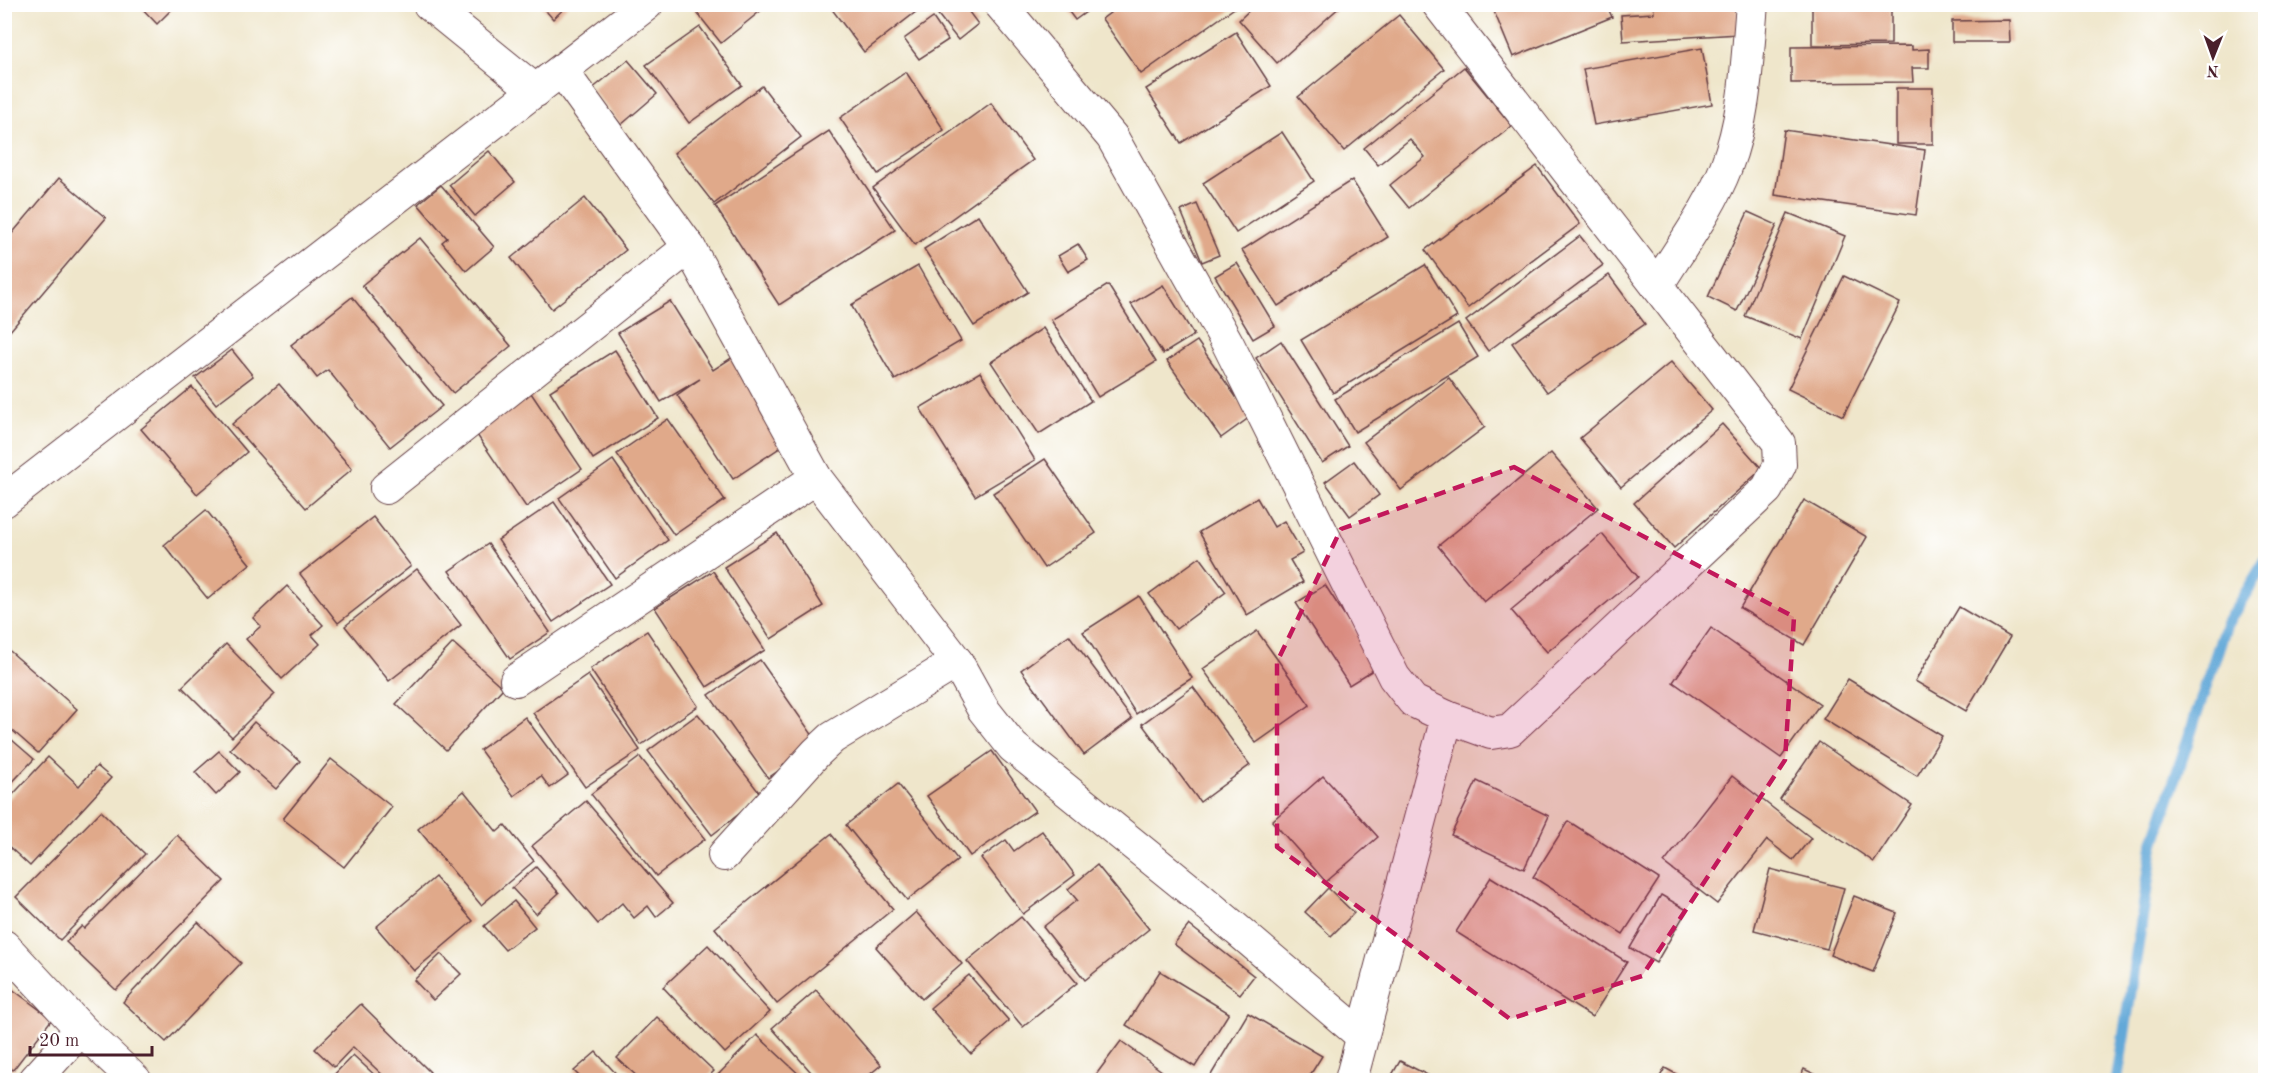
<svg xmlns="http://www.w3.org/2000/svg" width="2270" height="1085" font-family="'Old Standard TT',serif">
  <rect width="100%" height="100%" fill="#fff"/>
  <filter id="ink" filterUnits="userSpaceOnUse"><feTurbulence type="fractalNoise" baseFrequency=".0167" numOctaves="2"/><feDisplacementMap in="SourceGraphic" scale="12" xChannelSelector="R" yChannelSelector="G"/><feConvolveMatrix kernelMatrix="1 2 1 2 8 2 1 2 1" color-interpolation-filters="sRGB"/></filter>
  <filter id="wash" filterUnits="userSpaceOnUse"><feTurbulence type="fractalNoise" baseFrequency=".008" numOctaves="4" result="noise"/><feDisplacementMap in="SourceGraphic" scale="24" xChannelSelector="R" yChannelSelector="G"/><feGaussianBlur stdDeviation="1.35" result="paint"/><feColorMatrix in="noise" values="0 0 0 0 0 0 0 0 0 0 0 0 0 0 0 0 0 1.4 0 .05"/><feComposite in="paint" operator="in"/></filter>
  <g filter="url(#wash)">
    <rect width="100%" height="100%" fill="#efe6cb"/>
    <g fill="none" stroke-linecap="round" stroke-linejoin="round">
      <!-- stream -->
      <polyline stroke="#62a8d8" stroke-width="12" points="2117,1080 2153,846 2226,625 2266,560"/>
    </g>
    <g id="blocks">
      <!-- building -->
      <g fill="#e0a98a">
        <polygon points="138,4 177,4 157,24"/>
        <polygon points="540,4 569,4 553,19"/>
        <polygon points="690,4 769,4 721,43"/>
        <polygon points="828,4 912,4 917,11 864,52"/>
        <polygon points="946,4 963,4 978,24 958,40 936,12"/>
        <polygon points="1063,4 1097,4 1075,20"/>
        <polygon points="1122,4 1240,4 1141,74 1102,19"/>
        <polygon points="1256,4 1343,4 1277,63 1239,20"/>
        <polygon points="1491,4 1606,4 1612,17 1513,57"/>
        <polygon points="1653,4 1737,4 1739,34 1623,41 1621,15 1654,13"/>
        <polygon points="1812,4 1891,4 1891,44 1812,45"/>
        <polygon points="1399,15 1444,69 1344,151 1298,97"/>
        <polygon points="933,18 948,40 919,59 904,39"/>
        <polygon points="2009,20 2010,42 1952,42 1952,21"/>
        <polygon points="700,27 742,85 689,123 646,65"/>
        <polygon points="1236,32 1271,86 1181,143 1146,89"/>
        <polygon points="1912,46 1912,50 1929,49 1929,68 1912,68 1913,82 1791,83 1791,47"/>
        <polygon points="1702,48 1712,104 1594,125 1583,69"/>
        <polygon points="628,60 657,94 621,125 592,89"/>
        <polygon points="1464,67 1512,126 1409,208 1390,185 1425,157 1410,139 1378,165 1364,148"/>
        <polygon points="906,72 944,130 878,174 840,118"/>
        <polygon points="762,86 801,137 714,204 674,153"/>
        <rect x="1896" y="88" width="37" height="56"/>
        <polygon points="991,103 1033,160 915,245 873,188"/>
        <polygon points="1784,130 1925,150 1916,215 1775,195"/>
        <polygon points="829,131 895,230 779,305 715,206"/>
        <polygon points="1282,132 1314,181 1236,233 1203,183"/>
        <polygon points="489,151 515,182 475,216 449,185"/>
        <polygon points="1537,166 1580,224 1468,308 1425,250"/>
        <polygon points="59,178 106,218 4,338 4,243"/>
        <polygon points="1352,180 1388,237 1278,306 1242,250"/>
        <polygon points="441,185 494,247 466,271 442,242 447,238 418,204"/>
        <polygon points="585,198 626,250 552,309 511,258"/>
        <polygon points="1197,204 1219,255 1202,262 1181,211"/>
        <polygon points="1748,212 1777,225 1737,311 1708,297"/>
        <polygon points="1788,213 1845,236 1802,339 1745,316"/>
        <polygon points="978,215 1028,292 974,326 924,249"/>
        <polygon points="1580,236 1603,265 1488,351 1466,321"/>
        <polygon points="420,238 511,346 453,393 362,285"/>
        <polygon points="1078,244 1088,260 1068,272 1058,256"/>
        <polygon points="1237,263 1275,326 1253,339 1215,276"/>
        <polygon points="1425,265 1457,317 1333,393 1301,340"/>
        <polygon points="918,266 961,341 895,380 851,305"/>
        <polygon points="1609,275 1645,324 1547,392 1512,343"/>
        <polygon points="1844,276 1900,303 1843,416 1788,389"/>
        <polygon points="1108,285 1156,362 1098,397 1051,320"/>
        <polygon points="1163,285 1194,335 1163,354 1131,304"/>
        <polygon points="352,297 442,406 390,447 328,370 317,378 291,345"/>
        <polygon points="670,301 713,370 736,355 793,439 733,479 677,395 700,379 661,402 618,333"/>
        <polygon points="1458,324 1478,357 1355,432 1335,399"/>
        <polygon points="1043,328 1091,401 1039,434 991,362"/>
        <polygon points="1197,341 1250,417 1221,438 1167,361"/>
        <polygon points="1281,341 1348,446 1322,463 1256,358"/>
        <polygon points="232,350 253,376 216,404 195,378"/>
        <polygon points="615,350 658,418 593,459 550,391"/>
        <polygon points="1671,362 1712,410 1621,487 1580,438"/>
        <polygon points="980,372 1035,460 975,496 920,408"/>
        <polygon points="1449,378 1485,427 1401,490 1364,442"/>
        <polygon points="279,384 352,469 306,508 232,424"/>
        <polygon points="192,387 247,452 197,494 141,429"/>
        <polygon points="531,393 582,469 526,507 475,432"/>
        <polygon points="668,419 725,500 674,535 617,454"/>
        <polygon points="1722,424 1762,469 1674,548 1634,503"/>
        <polygon points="1551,453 1598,508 1484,602 1438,546"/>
        <polygon points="1045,459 1096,533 1044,568 993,493"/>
        <polygon points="613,460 668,540 615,578 559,498"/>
        <polygon points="1354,461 1379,495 1350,516 1325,482"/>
        <polygon points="1257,498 1274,527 1284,521 1303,553 1290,560 1303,582 1247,615 1199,532"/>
        <polygon points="1804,500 1867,537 1804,645 1740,608"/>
        <polygon points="554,502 610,584 553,622 498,540"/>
        <polygon points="206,510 250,564 208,599 164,545"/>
        <polygon points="373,517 411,566 338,623 300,574"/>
        <polygon points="777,533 823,606 771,639 724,567"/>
        <polygon points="1602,534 1638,577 1547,652 1511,610"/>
        <polygon points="488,544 550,632 510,659 449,571"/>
        <polygon points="1200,557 1226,592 1176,629 1149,594"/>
        <polygon points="417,569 461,625 389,681 345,626"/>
        <polygon points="713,571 765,650 707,687 655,608"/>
        <polygon points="1325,585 1378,667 1349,685 1296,603"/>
        <polygon points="287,586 323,625 312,635 320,644 282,679 246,639 261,626 253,618"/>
        <polygon points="1139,596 1192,678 1136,714 1083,632"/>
        <polygon points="1959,607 2010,637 1966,711 1915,681"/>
        <polygon points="1711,628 1820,704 1781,758 1673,682"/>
        <polygon points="647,631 698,706 641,745 590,669"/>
        <polygon points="1257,631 1310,705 1256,743 1203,669"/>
        <polygon points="1069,635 1132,719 1084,755 1021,670"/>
        <polygon points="453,643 503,688 446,750 396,704"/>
        <polygon points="226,644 275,694 232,737 182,687"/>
        <polygon points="4,646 77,709 38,753 4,723"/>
        <polygon points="760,660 818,743 768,778 709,695"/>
        <polygon points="588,675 640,750 585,787 533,713"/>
        <polygon points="1848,679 1942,736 1917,776 1823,719"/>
        <polygon points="1193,687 1250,765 1200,802 1142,724"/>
        <polygon points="698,714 762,796 712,835 648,751"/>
        <polygon points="525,717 568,775 550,788 541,776 514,796 480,750"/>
        <polygon points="254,722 300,761 276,789 230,749"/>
        <polygon points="4,733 34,759 4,791"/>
        <polygon points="1819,742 1912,805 1874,862 1780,799"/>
        <polygon points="219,751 240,772 216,795 195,772"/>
        <polygon points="992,751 1035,811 970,856 927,796"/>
        <polygon points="48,757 79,786 97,766 111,778 30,866 4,842 4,804"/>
        <polygon points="640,757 705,839 656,876 591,794"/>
        <polygon points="331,759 392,807 344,867 283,819"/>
        <polygon points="1323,776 1378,837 1326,882 1272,821"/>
        <polygon points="1732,776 1811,838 1793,860 1767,840 1717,904 1664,863"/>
        <polygon points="1477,781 1549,816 1524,869 1451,835"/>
        <polygon points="898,784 958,860 907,900 846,825"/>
        <polygon points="464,791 497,832 505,825 534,861 481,905 418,829"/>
        <polygon points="586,801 673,903 656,917 648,906 634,918 622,903 598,924 532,846"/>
        <polygon points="101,811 145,854 60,940 16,897"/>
        <polygon points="1568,821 1659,879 1623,934 1533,877"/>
        <polygon points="1042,831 1075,875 1023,914 981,858 1006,840 1014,851"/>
        <polygon points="831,834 893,909 777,1004 715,928"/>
        <polygon points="177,835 224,881 116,990 66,942 82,926 84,929"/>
        <polygon points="1097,865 1149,929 1085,980 1043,927 1077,900 1068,889"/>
        <polygon points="536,867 559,893 536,914 512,888"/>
        <polygon points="1770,869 1844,888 1827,949 1754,930"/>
        <polygon points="435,877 473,921 414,971 376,927"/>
        <polygon points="1491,877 1627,962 1592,1017 1456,932"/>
        <polygon points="1328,888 1354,913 1331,936 1305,912"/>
        <polygon points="1661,895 1687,910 1656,963 1630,948"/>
        <polygon points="1854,896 1897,913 1873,972 1830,955"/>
        <polygon points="514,901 535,927 505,950 484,926"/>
        <polygon points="916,912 962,964 922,999 876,947"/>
        <polygon points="1021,917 1077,983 1023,1027 967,961"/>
        <polygon points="198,922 241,963 166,1042 123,1002"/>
        <polygon points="1189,925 1254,976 1240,994 1174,944"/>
        <polygon points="708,945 770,1012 725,1053 663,987"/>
        <polygon points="441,954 461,974 433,1000 414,980"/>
        <polygon points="1160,971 1229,1013 1195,1067 1126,1025"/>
        <polygon points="969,975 1009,1021 971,1054 930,1008"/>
        <polygon points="4,983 52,1019 13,1070 4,1063"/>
        <polygon points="816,990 881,1065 863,1080 818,1080 772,1028"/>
        <polygon points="361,1004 430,1072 421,1080 388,1080 353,1047 334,1067 315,1049"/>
        <polygon points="1248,1013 1322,1056 1307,1080 1208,1080"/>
        <polygon points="657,1017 714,1071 705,1080 641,1080 617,1058"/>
        <polygon points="757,1035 805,1080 713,1080"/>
        <polygon points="1121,1041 1174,1080 1092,1080"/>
        <polygon points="596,1052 622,1080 583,1080 574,1071"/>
        <polygon points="353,1055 380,1080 329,1080"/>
        <polygon points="1400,1061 1437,1080 1389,1080"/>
        <polygon points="1665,1068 1687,1080 1658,1080"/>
        <polygon points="1804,1069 1827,1080 1799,1080"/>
      </g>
    </g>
  </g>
  <g filter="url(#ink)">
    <use href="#blocks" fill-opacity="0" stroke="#633d43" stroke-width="1.5"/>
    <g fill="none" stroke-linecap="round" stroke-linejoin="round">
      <!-- minor casing -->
      <g stroke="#633d43" stroke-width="34">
        <g id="minor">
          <polyline points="429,4 536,91"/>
          <polyline points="1000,4 1112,137 1228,344 1394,677 1413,701 1447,717 1491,733 1510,730 1767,489 1780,465 1779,443 1438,4"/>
          <polyline points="562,71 689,247 816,478 957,662 983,709 1013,747 1195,894 1361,1035"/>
          <path d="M1657 286C1680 248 1710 209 1726 167 1746 115 1747 59 1752 4"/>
          <polyline points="386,488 689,247"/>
          <polyline points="4,501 647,4"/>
          <polyline points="516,680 816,478"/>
          <polyline points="724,855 816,753 832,738 957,662"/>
          <polyline points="4,946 81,1029 135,1080"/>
          <polyline points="35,1080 81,1029"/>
          <polyline points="1351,1080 1447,717"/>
        </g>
      </g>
      <!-- minor -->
      <use href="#minor" stroke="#fff" stroke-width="32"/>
    </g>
  </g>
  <!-- marked area -->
  <path fill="#c2185b" fill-opacity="0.2" stroke="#c2185b" stroke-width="4.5" stroke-dasharray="12 8" stroke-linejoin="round" d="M1514 467 1794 617 1785 760 1642 976 1510 1019 1277 847V662L1341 529Z"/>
  <!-- margin -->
  <rect width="2270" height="1085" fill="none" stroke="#fff" stroke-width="24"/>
  <!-- north arrow -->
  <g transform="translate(2213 57) rotate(181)" stroke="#ffffff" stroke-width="4.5" paint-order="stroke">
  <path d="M0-4.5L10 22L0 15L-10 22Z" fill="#4a1f2b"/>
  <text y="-9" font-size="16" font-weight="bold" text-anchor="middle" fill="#4a1f2b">N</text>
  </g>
  <!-- scale -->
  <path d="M30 1046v9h122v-9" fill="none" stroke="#4a1f2b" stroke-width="3"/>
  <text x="39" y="1046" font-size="18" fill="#4a1f2b" stroke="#ffffff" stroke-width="4.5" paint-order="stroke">20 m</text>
</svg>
